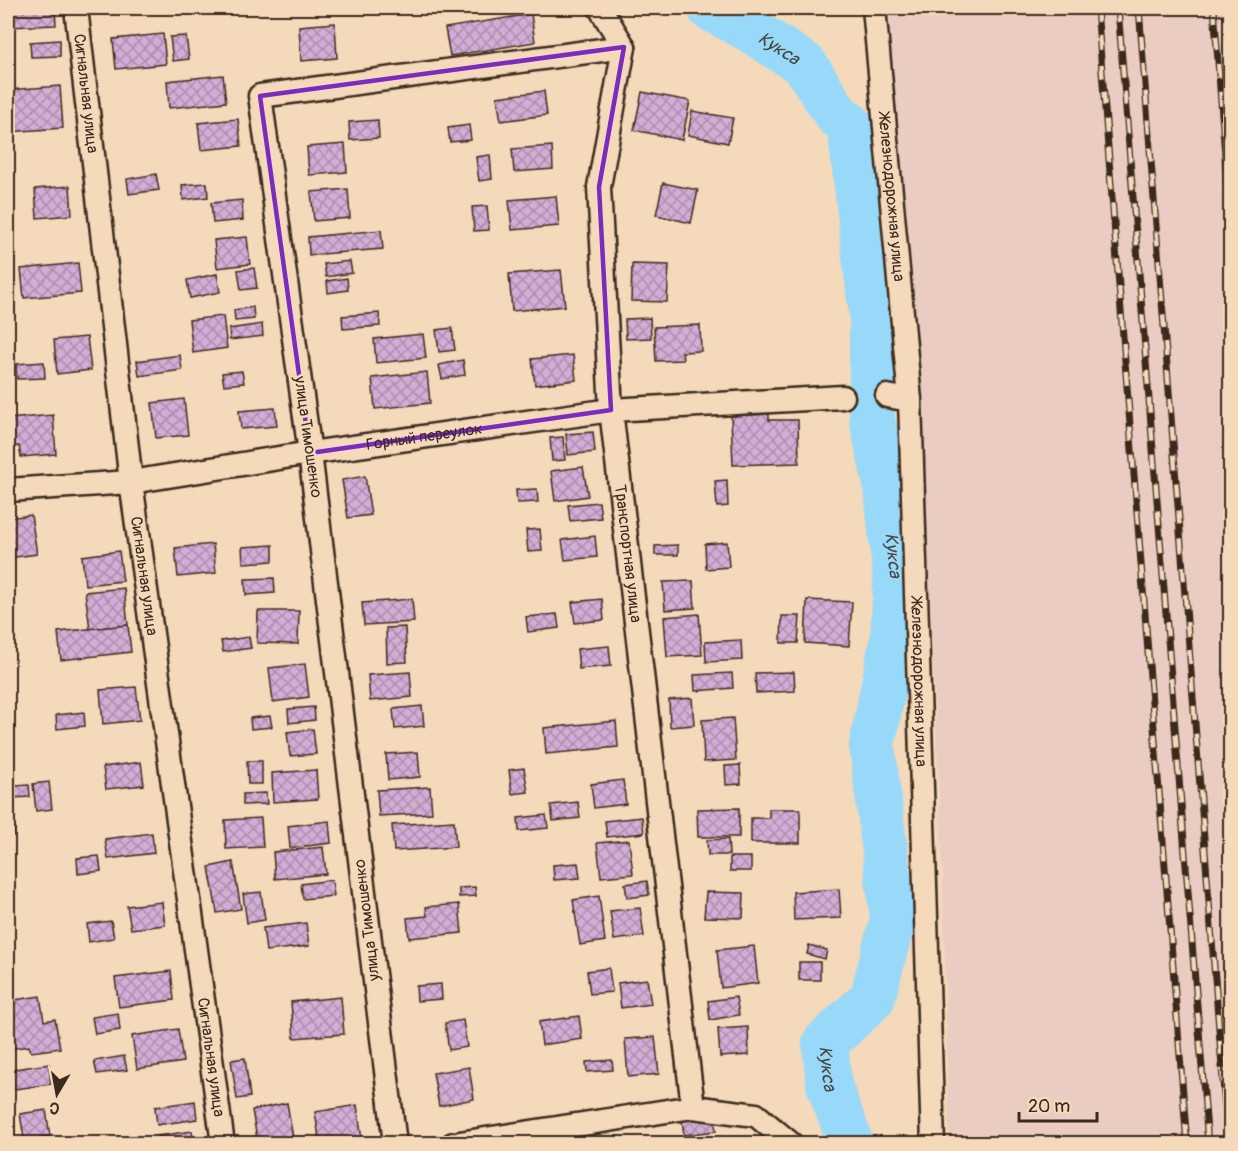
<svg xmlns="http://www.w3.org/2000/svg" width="1238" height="1151" font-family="Pangolin,sans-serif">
  <defs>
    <pattern id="building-cross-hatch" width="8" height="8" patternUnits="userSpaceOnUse" patternTransform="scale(1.5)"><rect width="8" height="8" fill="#d2add6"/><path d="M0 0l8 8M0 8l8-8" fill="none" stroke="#ac8dad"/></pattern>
  </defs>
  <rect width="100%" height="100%" fill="#f4d9ba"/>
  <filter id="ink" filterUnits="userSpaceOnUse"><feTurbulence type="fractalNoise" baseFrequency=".0167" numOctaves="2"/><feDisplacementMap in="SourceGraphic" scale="12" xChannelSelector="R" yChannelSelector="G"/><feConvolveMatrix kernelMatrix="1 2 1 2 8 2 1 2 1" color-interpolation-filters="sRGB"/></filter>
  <g filter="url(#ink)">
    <!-- built -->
    <polygon fill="#eaccc2" points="886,8 1230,8 1230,1143 949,1143 943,879 920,376"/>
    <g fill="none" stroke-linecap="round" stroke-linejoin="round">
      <!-- river -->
      <path stroke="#98d9f9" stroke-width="46" id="s1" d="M710 8 749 29 805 65 837 115 850 125 872 316V418L887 489 896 581 893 639 872 745 893 919 872 999 825 1043 829 1085 851 1144"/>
    </g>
    <!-- building -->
    <g fill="url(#building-cross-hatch)" stroke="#3b2a1e" stroke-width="1.5">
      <polygon points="8,8 55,8 56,25 8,27"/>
      <polygon points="352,8 372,8 372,12 352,13"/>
      <polygon points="531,14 535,42 450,56 445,28"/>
      <polygon points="335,23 337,58 301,61 299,26"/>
      <polygon points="163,34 166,64 116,69 113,39"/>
      <polygon points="186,36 189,59 173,61 170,37"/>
      <polygon points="60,40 60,56 31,57 30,42"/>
      <polygon points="223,75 226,102 169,108 167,81"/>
      <polygon points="60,86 63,128 8,132 8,90"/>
      <polygon points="544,91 547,115 501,121 497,97"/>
      <polygon points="642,92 690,101 682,140 634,130"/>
      <polygon points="692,111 733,118 728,143 688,135"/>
      <polygon points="238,119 241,146 201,150 198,123"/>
      <polygon points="378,120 379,138 350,140 349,122"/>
      <polygon points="469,125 471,140 450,142 448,128"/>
      <polygon points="345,144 347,172 309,175 307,147"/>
      <polygon points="552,146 553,169 514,172 512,149"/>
      <polygon points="490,155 492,179 479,181 476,157"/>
      <polygon points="156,174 159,190 129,194 127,179"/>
      <polygon points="207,183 208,197 183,200 182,185"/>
      <polygon points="663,183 698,190 691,223 656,215"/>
      <polygon points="70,186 72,215 37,218 35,189"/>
      <polygon points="348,189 350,218 314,221 311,192"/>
      <polygon points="556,196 559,226 512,230 509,200"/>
      <polygon points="242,200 243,220 213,223 211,203"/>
      <polygon points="487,206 489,230 474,231 472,207"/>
      <polygon points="381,230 383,249 309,255 308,237"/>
      <polygon points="247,237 250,264 217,268 214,240"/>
      <polygon points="350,261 352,273 326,277 324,264"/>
      <polygon points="78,263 81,293 24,298 21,269"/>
      <polygon points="632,264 669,265 667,302 631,301"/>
      <polygon points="254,268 257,288 241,290 238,270"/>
      <polygon points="561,270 565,306 512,311 509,274"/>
      <polygon points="217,274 220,292 190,298 187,280"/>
      <polygon points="347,278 348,290 328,293 327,281"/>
      <polygon points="253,307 254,319 235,321 234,310"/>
      <polygon points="379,313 380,326 343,329 342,316"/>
      <polygon points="223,316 227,348 193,353 189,320"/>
      <polygon points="650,318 651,338 626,339 625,319"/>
      <polygon points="262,324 263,336 230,340 229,329"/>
      <polygon points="700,325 701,351 682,352 683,360 656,361 654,327"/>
      <polygon points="452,328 455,350 439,352 436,330"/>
      <polygon points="423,334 426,358 376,363 374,339"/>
      <polygon points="87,337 91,370 57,374 54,340"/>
      <polygon points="180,355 182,370 139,376 137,361"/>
      <polygon points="573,355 576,380 535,385 532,359"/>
      <polygon points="463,360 465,375 442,379 439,365"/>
      <polygon points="44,362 45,378 17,379 16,364"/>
      <polygon points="242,371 244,383 224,385 222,373"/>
      <polygon points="427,372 430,403 375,409 372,378"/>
      <polygon points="184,399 188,435 156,438 152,403"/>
      <polygon points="275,408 277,426 241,429 239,411"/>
      <polygon points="769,414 769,420 798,420 799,463 733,465 731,416"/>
      <polygon points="53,415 56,454 21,457 19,446 8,447 8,419"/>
      <polygon points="593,432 595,452 568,455 566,434"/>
      <polygon points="563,437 565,460 552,461 550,438"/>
      <polygon points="583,467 588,496 555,501 551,471"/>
      <polygon points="365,476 371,515 348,518 342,480"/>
      <polygon points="727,480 728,506 717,507 715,481"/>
      <polygon points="537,489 538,502 517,503 516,490"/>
      <polygon points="599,502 601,518 570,521 568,505"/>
      <polygon points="31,515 37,554 9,558 8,518"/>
      <polygon points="540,529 542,551 528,552 526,530"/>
      <polygon points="595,536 597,557 565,560 562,540"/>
      <polygon points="727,542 729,567 706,569 705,544"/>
      <polygon points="213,544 216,573 178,577 175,548"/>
      <polygon points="273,545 273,561 243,563 242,547"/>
      <polygon points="678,545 678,555 655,555 655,546"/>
      <polygon points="119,551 123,581 85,585 82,556"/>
      <polygon points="274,578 275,593 246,595 245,579"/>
      <polygon points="693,581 695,608 665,610 663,582"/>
      <polygon points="124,588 128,625 90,629 85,592"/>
      <polygon points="412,599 414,622 364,625 362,603"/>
      <polygon points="602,599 604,620 575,623 572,602"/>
      <polygon points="807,600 852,602 849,646 805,643"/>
      <polygon points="258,611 299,611 298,644 257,643"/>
      <polygon points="557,614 559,628 528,632 526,617"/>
      <polygon points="699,614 702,655 667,657 664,617"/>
      <polygon points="782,616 800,616 798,643 781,643"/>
      <polygon points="128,625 131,652 61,660 58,632"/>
      <polygon points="405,627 407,662 387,663 386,628"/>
      <polygon points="249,637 251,648 223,652 221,641"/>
      <polygon points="741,640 742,660 706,662 705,642"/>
      <polygon points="609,646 611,666 579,669 577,649"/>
      <polygon points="305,664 309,697 273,702 269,668"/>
      <polygon points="410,672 412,697 370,701 368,675"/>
      <polygon points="794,672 795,691 756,693 755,673"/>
      <polygon points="732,673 733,688 695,691 694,675"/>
      <polygon points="136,687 140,720 103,724 100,690"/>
      <polygon points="692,698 694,725 670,727 669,700"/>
      <polygon points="422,706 424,726 395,729 393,709"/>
      <polygon points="314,707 315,720 289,723 288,709"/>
      <polygon points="84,712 85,726 57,729 56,715"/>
      <polygon points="270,716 272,727 251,729 250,718"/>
      <polygon points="733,718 736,760 704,762 702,720"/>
      <polygon points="616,721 618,747 546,754 544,728"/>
      <polygon points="313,729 316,754 290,756 287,732"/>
      <polygon points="418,752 420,777 388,780 386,754"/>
      <polygon points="247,761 262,761 262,784 248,784"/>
      <polygon points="141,762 144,785 106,789 103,767"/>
      <polygon points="740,765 741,784 726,785 725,766"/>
      <polygon points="524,768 528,792 512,794 509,770"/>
      <polygon points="316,770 318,799 273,802 272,773"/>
      <polygon points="623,780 626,804 594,808 591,784"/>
      <polygon points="49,782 52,809 36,811 33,784"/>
      <polygon points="29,785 30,797 12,798 12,786"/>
      <polygon points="430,787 432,813 379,816 377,790"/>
      <polygon points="266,793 267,804 243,805 243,794"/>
      <polygon points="578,802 580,818 553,821 551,805"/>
      <polygon points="739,808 739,837 698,837 697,809"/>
      <polygon points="769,809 800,809 800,843 751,843 751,818 769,818"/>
      <polygon points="13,810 14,836 8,836 8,811"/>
      <polygon points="546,815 548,828 519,831 518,818"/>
      <polygon points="642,817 644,833 607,837 605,821"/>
      <polygon points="261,818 263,847 226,849 225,820"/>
      <polygon points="329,821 331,843 290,848 288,826"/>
      <polygon points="454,821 456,847 394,851 392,825"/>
      <polygon points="152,833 154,853 108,859 105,839"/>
      <polygon points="728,839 729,855 708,855 707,840"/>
      <polygon points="629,840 633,874 601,877 597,843"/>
      <polygon points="323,847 326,874 275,879 273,852"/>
      <polygon points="99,856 101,871 78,874 77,858"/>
      <rect x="730" y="857" width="21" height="14"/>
      <polygon points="233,862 241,909 217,913 209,867"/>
      <polygon points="578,863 580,878 554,880 553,865"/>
      <polygon points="332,880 334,896 303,899 301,884"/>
      <polygon points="647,881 649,895 627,898 625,884"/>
      <polygon points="475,887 476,896 459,897 459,888"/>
      <polygon points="839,889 841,918 794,920 793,892"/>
      <polygon points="261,892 265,920 247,923 243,894"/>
      <polygon points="706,892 744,893 743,918 704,917"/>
      <polygon points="599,896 605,941 580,945 573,900"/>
      <polygon points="162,902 165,925 131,929 127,906"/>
      <polygon points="459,904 462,933 409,938 407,918 427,916 426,907"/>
      <polygon points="640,908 644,936 614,940 610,911"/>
      <polygon points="111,921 114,938 89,942 87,924"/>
      <polygon points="306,923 309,946 266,951 263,928"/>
      <polygon points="809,945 827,950 825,959 807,954"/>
      <polygon points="754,946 758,983 721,988 717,950"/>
      <rect x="799" y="962" width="21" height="18"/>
      <polygon points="609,968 612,992 590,994 587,971"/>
      <polygon points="171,971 174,1000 119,1007 115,978"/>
      <polygon points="647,979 651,1004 621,1008 618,983"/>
      <polygon points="441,984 442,999 417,1001 416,986"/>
      <polygon points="40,996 44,1021 55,1019 60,1048 31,1052 29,1046 10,1049 8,1031 8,1001"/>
      <polygon points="341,997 344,1034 294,1038 291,1002"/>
      <polygon points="736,997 739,1015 710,1020 708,1001"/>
      <polygon points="118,1013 120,1030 95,1034 92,1017"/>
      <polygon points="579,1016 582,1039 542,1045 539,1022"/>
      <polygon points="463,1020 467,1047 449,1050 445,1023"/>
      <polygon points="748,1027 749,1055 720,1057 718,1029"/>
      <polygon points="178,1029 183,1062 137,1069 132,1036"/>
      <polygon points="655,1037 659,1074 628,1077 625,1039"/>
      <polygon points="124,1056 127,1070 97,1074 94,1061"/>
      <polygon points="245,1058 250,1097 237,1099 231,1060"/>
      <polygon points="612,1060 613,1070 587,1072 586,1062"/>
      <polygon points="49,1064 51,1084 8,1090 8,1070"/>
      <polygon points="469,1067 474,1099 439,1106 433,1073"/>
      <polygon points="195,1101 197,1119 157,1125 155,1107"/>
      <polygon points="287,1103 294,1144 258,1144 252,1110"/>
      <polygon points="357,1105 362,1140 337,1144 320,1144 315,1112"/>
      <polygon points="46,1110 50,1136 41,1137 42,1144 25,1144 20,1114"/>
      <polygon points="714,1116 716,1131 684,1135 682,1120"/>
      <polygon points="192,1131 194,1144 159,1144 158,1136"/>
    </g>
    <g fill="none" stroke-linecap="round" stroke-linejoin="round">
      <!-- minor casing -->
      <g stroke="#3b2a1e" stroke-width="27">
        <g id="minor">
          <path id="s2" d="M76 8 131 482 223 1144"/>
          <path id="s3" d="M600 8 624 47 599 187 611 410 693 1107"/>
          <path id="s4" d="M874 8 910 400 933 1144"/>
          <polyline points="887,396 910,400"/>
          <path id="s5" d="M8 490 131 482 310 453 611 410 843 397"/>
          <polyline points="395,1144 310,453 260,96 624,47"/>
          <polyline points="453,1144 693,1107 756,1115 791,1144"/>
        </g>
      </g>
      <!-- minor -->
      <use href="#minor" stroke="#f4d9ba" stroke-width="22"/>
      <!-- rail casing -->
      <g stroke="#3b2a1e" stroke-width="7">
        <g id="rail">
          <polyline points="1097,8 1187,1144"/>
          <polyline points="1118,8 1208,1144"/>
          <polyline points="1139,8 1228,1144"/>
          <polyline points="1214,8 1230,222"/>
        </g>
      </g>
      <!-- rail -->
      <use href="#rail" stroke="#f4d9ba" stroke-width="4.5" stroke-dasharray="14" stroke-linecap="butt"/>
    </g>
  </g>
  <!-- marked area -->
  <path fill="none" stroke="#7b2cbf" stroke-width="4.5" stroke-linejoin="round" d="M624 47 599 187 611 410 310 453 260 96Z"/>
  <g text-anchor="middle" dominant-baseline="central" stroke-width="5" stroke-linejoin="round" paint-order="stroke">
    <!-- street labels -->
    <g font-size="16" fill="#3b2a1e" stroke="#f4d9ba">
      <text stroke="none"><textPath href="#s2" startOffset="86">Сигнальная улица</textPath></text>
      <text stroke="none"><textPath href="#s4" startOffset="190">Железнодорожная улица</textPath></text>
      <text transform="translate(308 437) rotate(82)">улица Тимошенко</text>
      <text stroke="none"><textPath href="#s5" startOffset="420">Горный переулок</textPath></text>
      <text stroke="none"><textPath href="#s3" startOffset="556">Транспортная улица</textPath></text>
      <text stroke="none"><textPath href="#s2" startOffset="572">Сигнальная улица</textPath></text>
      <text stroke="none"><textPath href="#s4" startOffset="676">Железнодорожная улица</textPath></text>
      <text transform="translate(367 920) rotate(-97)">улица Тимошенко</text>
      <text stroke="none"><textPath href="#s2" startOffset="1058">Сигнальная улица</textPath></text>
    </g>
    <!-- water labels -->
    <g font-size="18" font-style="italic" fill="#49443f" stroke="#f4d9ba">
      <text stroke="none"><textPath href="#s1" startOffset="80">Кукса</textPath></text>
      <text stroke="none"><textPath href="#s1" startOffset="620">Кукса</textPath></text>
      <text stroke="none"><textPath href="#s1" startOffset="1160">Кукса</textPath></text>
    </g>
  </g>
  <!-- margin -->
  <rect width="1238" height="1151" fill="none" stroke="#f4d9ba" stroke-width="30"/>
  <rect x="15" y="15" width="1208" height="1121" fill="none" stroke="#3b2a1e" stroke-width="2" filter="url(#ink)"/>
  <!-- north arrow -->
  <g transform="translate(57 1094) rotate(190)" stroke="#f4d9ba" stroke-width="4.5" paint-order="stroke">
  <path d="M0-4.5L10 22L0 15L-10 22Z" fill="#3b2a1e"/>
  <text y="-9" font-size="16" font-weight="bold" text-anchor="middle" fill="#3b2a1e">С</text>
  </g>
  <!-- scale -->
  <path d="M1019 1112v9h78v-9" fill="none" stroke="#3b2a1e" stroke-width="3"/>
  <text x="1028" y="1112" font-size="18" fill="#3b2a1e" stroke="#f4d9ba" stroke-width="4.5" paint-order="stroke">20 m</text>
</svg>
